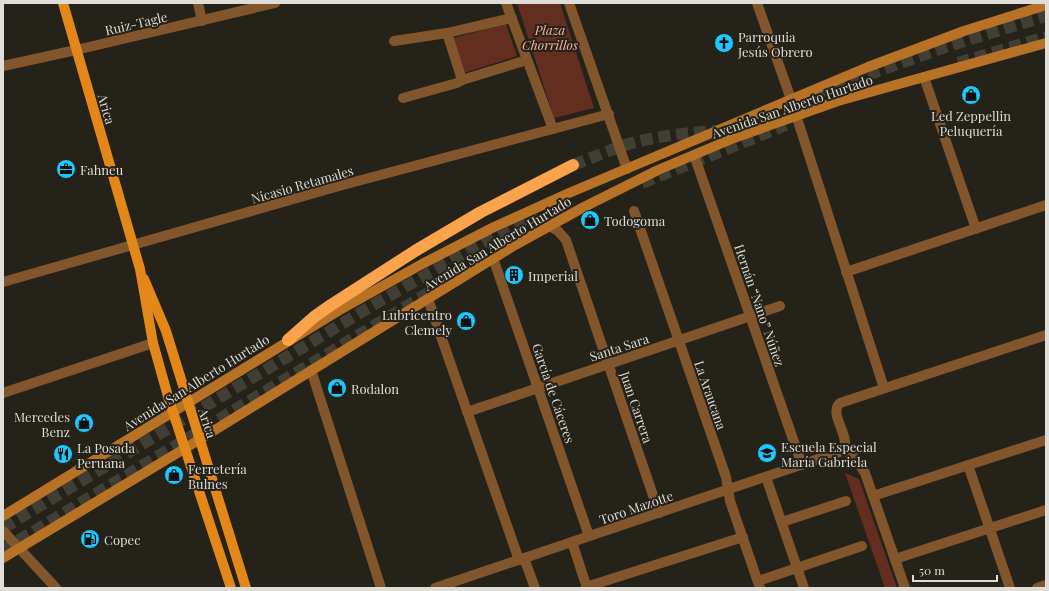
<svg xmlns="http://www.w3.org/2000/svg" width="1049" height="591" font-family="'Playfair Display',serif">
  <rect width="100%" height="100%" fill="#252219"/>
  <!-- green -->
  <g fill="#632e20">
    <polygon points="517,3 560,3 594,108 554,118"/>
    <polygon points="506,24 517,56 464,73 453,38"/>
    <polygon points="845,473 859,479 897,588 885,588"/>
  </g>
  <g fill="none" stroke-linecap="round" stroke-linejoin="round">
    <!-- motorway-tunnel -->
    <g stroke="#413e36" stroke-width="12" stroke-dasharray="12 6" stroke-linecap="butt">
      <polyline points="958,63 1046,37"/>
      <polyline points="817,93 945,47 1046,16"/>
      <path d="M573 165C591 158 608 151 625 145 655 136 686 133 717 131"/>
      <polyline points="642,183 786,125"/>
      <polyline points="3,528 378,302 536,213"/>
      <polyline points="3,550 430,292"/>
    </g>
    <!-- minor -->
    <g stroke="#82562c" stroke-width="10">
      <polyline points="198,3 202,21"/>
      <polyline points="506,3 553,129"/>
      <polyline points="569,3 627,169"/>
      <polyline points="757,3 791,99"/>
      <polyline points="447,33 462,80"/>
      <polyline points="394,41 447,33 512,18"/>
      <polyline points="76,50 275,3"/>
      <polyline points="924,77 976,229"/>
      <polyline points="403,98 457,83 462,80 527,60"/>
      <polyline points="796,115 884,388"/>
      <polyline points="694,155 802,465"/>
      <polyline points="634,211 726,477 730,501 760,588"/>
      <polyline points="549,226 558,231 566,240 659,513"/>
      <polyline points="493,258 589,536"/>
      <polyline points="846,272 1046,205"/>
      <polyline points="3,282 339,186 609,114"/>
      <polyline points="428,299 519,560"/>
      <polyline points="311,370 381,588"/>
      <polyline points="3,393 153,343"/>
      <polyline points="467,412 780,306"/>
      <path d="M844 448C850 435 828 414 840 403L1046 335"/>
      <polyline points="844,448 857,461 865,473 905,588"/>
      <polyline points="968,465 1010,588"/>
      <polyline points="766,477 804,588"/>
      <polyline points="873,496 1046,440"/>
      <polyline points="782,522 846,501"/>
      <polyline points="572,542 587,588"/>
      <polyline points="524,558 535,588"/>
      <polyline points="895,559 1046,510"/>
      <polyline points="758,581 862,546"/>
      <polyline points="586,587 743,537"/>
      <polyline points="435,588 839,452 844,448"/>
      <polyline points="1037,588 1046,585"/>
    </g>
    <!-- tertiary -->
    <g stroke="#82562c" stroke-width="10">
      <polyline points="3,66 76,50"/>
      <polyline points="3,531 56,588"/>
    </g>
    <!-- secondary -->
    <g stroke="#b87226" stroke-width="10">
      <polyline points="3,516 338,311 422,264 494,227 569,193 868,67 964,31 1046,5"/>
      <polyline points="3,558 184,449 515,245 584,207 658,170 734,138 838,101 1046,43"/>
    </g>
    <!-- primary -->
    <g stroke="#e38818" stroke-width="10">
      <polyline points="63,3 140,269 153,343 169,400 231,588"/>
      <polyline points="144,279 166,331 246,588"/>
    </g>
    <!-- motorway -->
    <polyline stroke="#fba34a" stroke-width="12" points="288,340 314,317 331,305 415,251 481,212 573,165"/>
  </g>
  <!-- icons -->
  <defs>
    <g id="church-disc" transform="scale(1)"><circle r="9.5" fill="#1cc9fc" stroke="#252219"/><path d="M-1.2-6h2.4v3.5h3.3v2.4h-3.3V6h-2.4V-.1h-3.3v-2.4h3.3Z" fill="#111"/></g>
    <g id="shop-disc" transform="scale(1)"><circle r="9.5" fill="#1cc9fc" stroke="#252219"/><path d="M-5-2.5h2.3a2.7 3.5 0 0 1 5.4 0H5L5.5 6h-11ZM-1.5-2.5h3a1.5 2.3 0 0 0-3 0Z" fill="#111"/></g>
    <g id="office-disc" transform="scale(1)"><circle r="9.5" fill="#1cc9fc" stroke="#252219"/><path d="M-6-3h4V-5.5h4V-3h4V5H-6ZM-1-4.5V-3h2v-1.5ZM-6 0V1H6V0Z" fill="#111"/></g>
    <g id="building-disc" transform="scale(1)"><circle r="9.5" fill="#1cc9fc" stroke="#252219"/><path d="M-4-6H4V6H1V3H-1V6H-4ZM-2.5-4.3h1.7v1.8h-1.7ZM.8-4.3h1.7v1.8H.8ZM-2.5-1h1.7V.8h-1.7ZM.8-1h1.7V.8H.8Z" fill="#111"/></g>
    <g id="school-disc" transform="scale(1)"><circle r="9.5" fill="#1cc9fc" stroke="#252219"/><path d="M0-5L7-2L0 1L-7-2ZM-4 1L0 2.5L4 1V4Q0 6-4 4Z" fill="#111"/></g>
    <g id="restaurant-disc" transform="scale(1)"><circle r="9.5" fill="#1cc9fc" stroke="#252219"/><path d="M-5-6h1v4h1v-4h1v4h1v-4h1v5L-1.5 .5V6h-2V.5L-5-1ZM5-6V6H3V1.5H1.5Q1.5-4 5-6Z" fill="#111"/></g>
    <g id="fuel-disc" transform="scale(1)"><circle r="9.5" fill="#1cc9fc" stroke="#252219"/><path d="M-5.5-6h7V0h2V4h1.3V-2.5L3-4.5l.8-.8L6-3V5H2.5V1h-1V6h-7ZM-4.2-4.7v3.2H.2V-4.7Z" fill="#111"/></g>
  </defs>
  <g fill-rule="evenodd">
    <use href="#church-disc" x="724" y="43"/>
    <use href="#shop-disc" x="971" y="95"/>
    <use href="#office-disc" x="66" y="169"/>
    <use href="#shop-disc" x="590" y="220"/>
    <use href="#building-disc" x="514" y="275"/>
    <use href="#shop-disc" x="466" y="321"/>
    <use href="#shop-disc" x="337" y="388"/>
    <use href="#shop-disc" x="84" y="423"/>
    <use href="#school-disc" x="767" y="453"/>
    <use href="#restaurant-disc" x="63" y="454"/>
    <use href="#shop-disc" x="174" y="475"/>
    <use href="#fuel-disc" x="90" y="539"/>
  </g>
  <g text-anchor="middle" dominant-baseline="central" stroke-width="4" stroke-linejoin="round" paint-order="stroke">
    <!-- street labels -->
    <g font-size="13" fill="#dfddd7" stroke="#252219">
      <text transform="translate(136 23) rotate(-13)">Ruiz-Tagle</text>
      <text transform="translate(792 106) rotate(-19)">Avenida San Alberto Hurtado</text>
      <text transform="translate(107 109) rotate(74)">Arica</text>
      <text transform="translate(302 184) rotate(-16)">Nicasio Retamales</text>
      <text transform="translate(497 243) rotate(-31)">Avenida San Alberto Hurtado</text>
      <text transform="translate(760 305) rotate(71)">Hernán “Nano” Núñez</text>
      <text transform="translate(619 347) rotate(-18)">Santa Sara</text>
      <text transform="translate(196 382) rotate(-32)">Avenida San Alberto Hurtado</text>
      <text transform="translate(554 393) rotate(71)">García de Cáceres</text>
      <text transform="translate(711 395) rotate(71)">La Araucana</text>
      <text transform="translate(637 407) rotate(71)">Juan Carrera</text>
      <text transform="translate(208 423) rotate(72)">Arica</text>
      <text transform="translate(636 507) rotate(-19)">Toro Mazotte</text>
    </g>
    <!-- park labels -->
    <g font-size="13" font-style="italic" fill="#fbb29d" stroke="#252219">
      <text x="550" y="29">Plaza<tspan x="550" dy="15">Chorrillos</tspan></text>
    </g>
    <!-- poi labels -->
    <g font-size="13" fill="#dfddd7" stroke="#252219" text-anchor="start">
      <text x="738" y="36">Parroquia<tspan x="738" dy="15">Jesús Obrero</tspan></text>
      <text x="971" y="115" text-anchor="middle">Led Zeppellin<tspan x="971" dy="15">Peluquería</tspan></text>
      <text x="80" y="169">Fahneu</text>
      <text x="604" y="220">Todogoma</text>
      <text x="528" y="275">Imperial</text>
      <text x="452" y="314" text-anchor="end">Lubricentro<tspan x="452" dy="15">Clemely</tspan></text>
      <text x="351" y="388">Rodalon</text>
      <text x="70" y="416" text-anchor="end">Mercedes<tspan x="70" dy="15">Benz</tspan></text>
      <text x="781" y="446">Escuela Especial<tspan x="781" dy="15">María Gabriela</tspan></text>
      <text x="77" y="447">La Posada<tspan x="77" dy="15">Peruana</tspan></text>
      <text x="188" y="468">Ferretería<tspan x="188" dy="15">Bulnes</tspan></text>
      <text x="104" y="539">Copec</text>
    </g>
  </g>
  <!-- border -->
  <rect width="1049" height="591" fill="none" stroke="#dfddd7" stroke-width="8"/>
  <!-- scale -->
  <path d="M913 575v6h84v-6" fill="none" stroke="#dfddd7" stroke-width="2"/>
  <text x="919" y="575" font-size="12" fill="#dfddd7" stroke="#252219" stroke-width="3" paint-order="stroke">50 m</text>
</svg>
